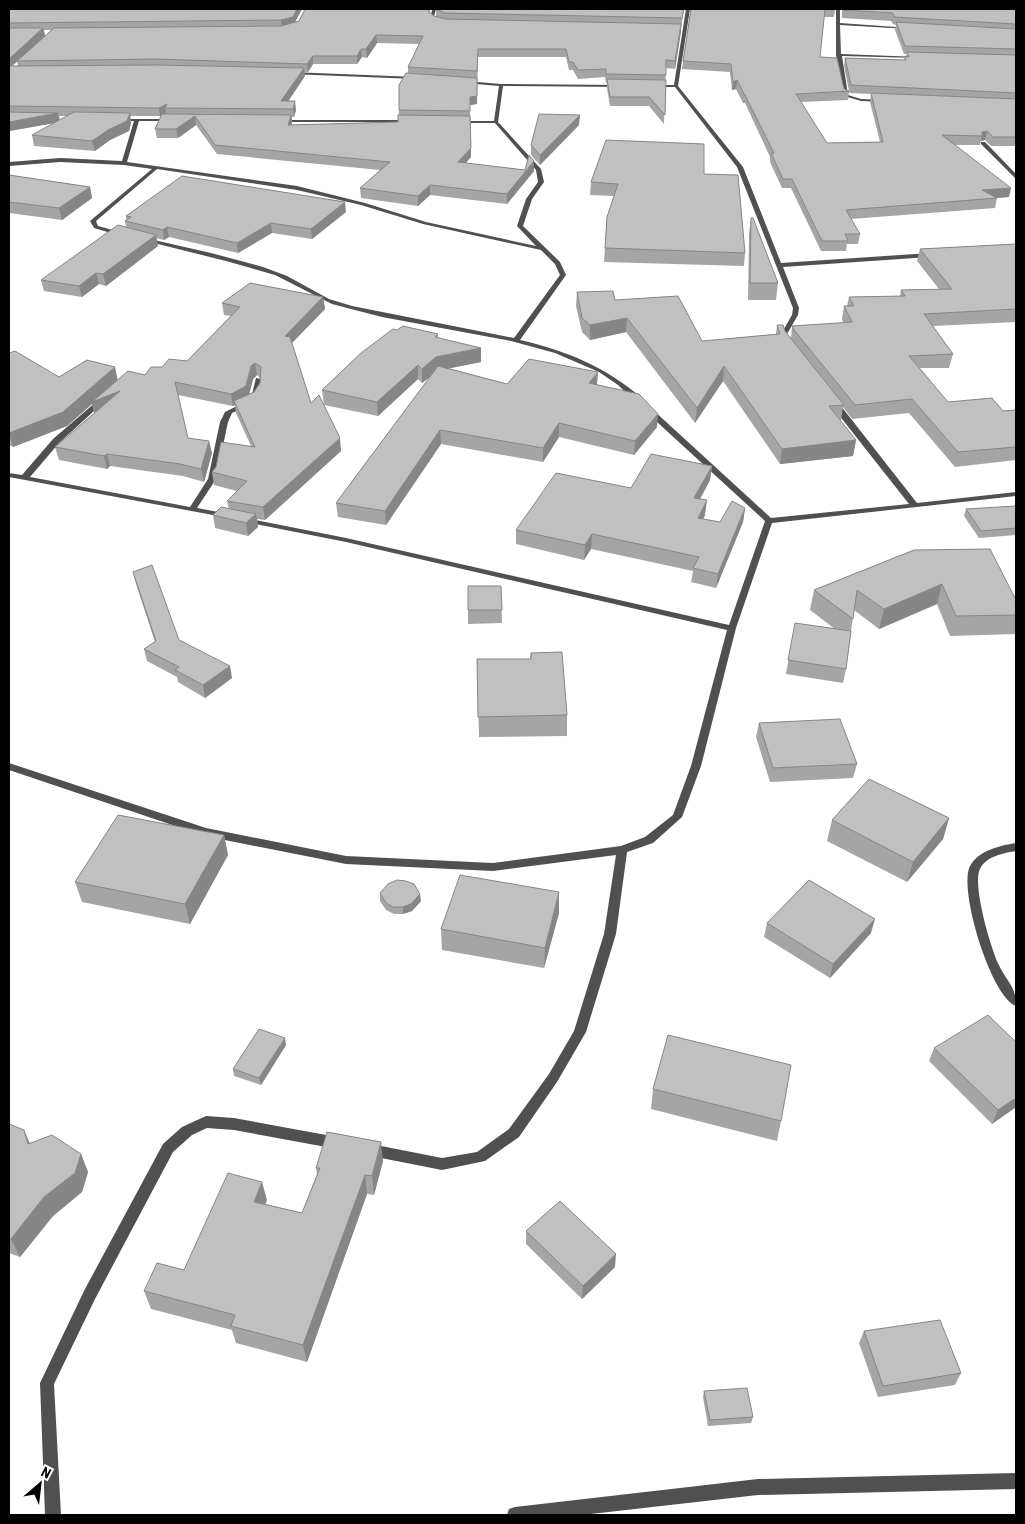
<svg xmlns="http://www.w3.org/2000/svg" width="1025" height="1524" font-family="'Roboto Condensed',sans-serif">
  <rect width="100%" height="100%" fill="#fff"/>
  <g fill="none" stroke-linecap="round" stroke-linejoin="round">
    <!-- minor -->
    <g fill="#505050" fill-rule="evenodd">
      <polygon points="432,9 436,9 434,17 442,22 442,24 440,24 431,18"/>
      <polygon points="686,9 690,9 678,86 743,167 781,263 930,253 933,255 930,257 783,267 799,308 798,315 787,334 788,344 784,344 781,334 792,315 793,308 737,167 675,87 653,87 651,86 653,85 674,85"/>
      <polygon points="836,9 840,9 840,23 910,28 908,29 840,25 841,54 920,57 918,58 842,56 848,95 861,99 884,100 886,102 861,101 844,96 836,55"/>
      <polygon points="291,72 416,77 418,78 416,79 289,74"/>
      <path d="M466 81 501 84 621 85 623 86 621 87 503 86 498 122 541 169 544 182 532 199 523 226 560 262 566 275 520 340C567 351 604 366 642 398V402H636L618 385 599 372 555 353 511 341 382 317 332 304 275 275 226 261 142 240 145 238 211 253 263 267 287 276 329 299 352 306 514 338 560 275 555 264 541 250 423 224 361 205 297 190 157 169 96 221 98 226 123 233 124 234 121 236 94 228 90 221 152 169 124 165 60 162 9 166V162L60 158 122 161 134 121H117L115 119H173L175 121H139L127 162 297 186 365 203 426 222 536 246 517 226 526 199 538 182 536 170 495 123H455L457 121H494L499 86 464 83Z"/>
      <polygon points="280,120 410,120 412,121 410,122 278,122"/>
      <polygon points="981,142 985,142 1016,174 1016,179 981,144"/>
      <polygon points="256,378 261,379 260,394 255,403 232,413 228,422 216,479 197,508 229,514 229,518 9,477 9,473 22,475 53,439 103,396 107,398 106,400 59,443 30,477 190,507 208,479 220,422 225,412 249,400 252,394"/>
      <polygon points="831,401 837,401 917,503 1016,492 1016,496 772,523 736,628 701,766 682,817 653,843 627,852 616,934 586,1032 557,1082 519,1137 485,1161 442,1170 371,1156 366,1154 364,1150 366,1146 371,1144 442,1158 477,1152 509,1129 549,1074 574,1031 604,934 616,855 493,871 346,864 205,836 9,770 9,763 206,828 346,856 493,863 621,846 645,837 673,815 691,766 727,630 346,542 245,522 241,520 245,518 346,538 729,625 765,521 645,411 652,409 771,518 909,504 831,405"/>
      <path d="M1016 843V851C1004 853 986 856 980 869 972 884 991 949 999 965 1006 981 1017 987 1016 1006 991 997 958 889 970 866 979 850 999 846 1016 843Z"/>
      <polygon points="206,1116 234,1118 337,1137 342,1139 344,1143 342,1147 337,1149 234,1130 207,1128 192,1135 173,1152 95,1299 54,1384 61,1515 45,1515 40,1383 85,1289 163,1144 182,1127"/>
      <polygon points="1016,1473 1016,1489 758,1495 582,1515 507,1515 509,1509 515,1507 758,1479"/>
    </g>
  </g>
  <!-- wall -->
  <g fill="#a5a5a5" fill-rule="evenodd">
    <path d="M9 9H302L295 22 299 21 305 9H430V12L434 16H436V9H684L675 69 666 68 664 124 649 106H610L607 88V83H606L605 77 578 79 573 70H569L566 57H478L477 104 470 105 471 157 466 163 525 170 534 171 507 204 430 195 418 206 361 198 360 188 380 170 217 154 196 125 178 138H157L155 129 161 116H130L131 123 129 131 110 140 95 151 34 146 32 135 55 123 9 131ZM44 30H51L45 36ZM377 43 419 44 408 67V73L399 110 398 122 292 125V117H294L296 110 288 101 305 76 304 72H308L313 64H357L362 57 367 58ZM17 61 18 66H11ZM59 116H68L60 120Z"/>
    <path d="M691 9H835L834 17H824L820 57 844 89 849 91 844 66 845 58 904 60 905 56H906L907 54H904L895 30 896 25 893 24 891 21 842 18V9H1016V146H991L985 140 981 141 980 145H955L1009 197 997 198 995 208 851 219 860 234 858 244H847L846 251H821L791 188H782L770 162V157L745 103H743L736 89 732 90 730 72 682 69ZM849 92 850 93 871 94 870 102 880 142 827 143 801 102 848 100Z"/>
    <polygon points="579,125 540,165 531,155 531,145"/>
    <polygon points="704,174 745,253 744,266 604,262 607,217 614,196 590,195 591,182"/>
    <polygon points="9,175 90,187 92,198 62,220 9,213"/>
    <polygon points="346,212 312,239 272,233 238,253 169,237 164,240 156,238 158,246 106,286 99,284 82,297 44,291 41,280 126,227 125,221 126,220 126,216"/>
    <polygon points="751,218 778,283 776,300 748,300 749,234"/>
    <polygon points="1016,244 1016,322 933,326 953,354 949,368 920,368 948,402 1003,411 1016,410 1016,460 955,467 909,413 852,419 843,407 841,420 840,420 856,440 853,456 780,464 723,381 695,423 626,332 590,340 582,332 576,306 577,292 615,300 702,341 776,334 777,325 785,331 791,338 792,326 843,323 842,319 844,306 847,306 849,297 900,296 901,290 939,289 917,261 920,249"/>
    <path d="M323 297 325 309 292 343 311 403 341 451 265 520 257 519 258 527 248 536 215 528 213 515 229 509 227 501 237 491 214 485 212 472 251 446 236 413 235 405 233 406 178 395 188 438 212 453 204 482 183 476 110 466 107 469 59 460 55 447 94 413 92 404 67 426 13 447 9 445V353L59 377 118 380 145 375 162 367 187 361 231 316 224 315 222 303ZM257 375 260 378V383L254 392 249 395 253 379Z"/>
    <polygon points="397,330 438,334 438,338 481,348 481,362 448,368 507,384 597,384 657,427 634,455 559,437 543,462 441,444 386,525 338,517 336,503 430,377 422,383 418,379 378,416 324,405 322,390"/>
    <polygon points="712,466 710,480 700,499 705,515 703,519 720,522 745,508 743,522 716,588 691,582 693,571 591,549 584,560 516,544 516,530 631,488"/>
    <polygon points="1016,506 1016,535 979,538 964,516 966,509"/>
    <polygon points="914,550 1016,600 1016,634 950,636 937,604 879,629 854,610 851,631 846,669 843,683 786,674 795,623 835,629 810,610 814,590"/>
    <polygon points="133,572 179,640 232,678 205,698 178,682 177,677 147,661 144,649 155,642 136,584"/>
    <polygon points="501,586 502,623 468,624 468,610"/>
    <polygon points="531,653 567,715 567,736 479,737 477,659 530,659"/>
    <polygon points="759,723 857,764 853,778 770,782 756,737"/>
    <polygon points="949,818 943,839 907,882 827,841 832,820"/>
    <polygon points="224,835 228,855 190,924 82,902 75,882"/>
    <polygon points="380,893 421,901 412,911 403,914 394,914 386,910 380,901"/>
    <polygon points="559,913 544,968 442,950 441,929"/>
    <polygon points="767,923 871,933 830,978 764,937"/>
    <polygon points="1016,1042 1016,1107 992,1124 929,1061 934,1048"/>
    <polygon points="286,1045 261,1085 234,1076 233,1069"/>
    <polygon points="653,1089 781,1121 777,1141 651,1109"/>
    <polygon points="9,1124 24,1130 30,1144 81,1154 88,1172 82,1192 53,1216 20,1257 9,1253"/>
    <polygon points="383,1161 374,1195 367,1194 307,1362 236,1343 232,1330 151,1309 144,1291 184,1270 267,1200 265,1204 302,1213 317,1174 316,1168"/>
    <polygon points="526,1231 615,1267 582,1299 526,1244"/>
    <polygon points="864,1331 961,1373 955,1385 878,1397 859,1343"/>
    <polygon points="704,1391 753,1417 751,1423 708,1426 703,1397"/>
  </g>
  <!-- shaded-wall -->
  <g fill="#868686">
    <polygon points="297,9 302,9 294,24 282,28 281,20"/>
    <polygon points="681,24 681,32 675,69 675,61"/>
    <polygon points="43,28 45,36 9,69 9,59"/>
    <polygon points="376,35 377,43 367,58 366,49"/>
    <polygon points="361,49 362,57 357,64 357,56"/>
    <polygon points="313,56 313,64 308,72 307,64"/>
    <polygon points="304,68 305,76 283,109 281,101"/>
    <polygon points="477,78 477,104 470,105 470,97"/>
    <polygon points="737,80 736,89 732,90 733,82"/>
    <polygon points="295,101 296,110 294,117 293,109"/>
    <polygon points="167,104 165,108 166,114 160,116 159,108"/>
    <polygon points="58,113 60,122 9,131 9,122"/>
    <polygon points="130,113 131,123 129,131 110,140 95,151 92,141"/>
    <polygon points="291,115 292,124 289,134 288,125"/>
    <polygon points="580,115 579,125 540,165 540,155"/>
    <polygon points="195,116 196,125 178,138 176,129"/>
    <polygon points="987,131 985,140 981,141 982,132"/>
    <polygon points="471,148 471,157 458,171 458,162"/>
    <polygon points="534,161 534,171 507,204 507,194"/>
    <polygon points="430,185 430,195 418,206 418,196"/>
    <polygon points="90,187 92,198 62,220 59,208"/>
    <polygon points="1011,188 1009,197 980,199 982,190"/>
    <polygon points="345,202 346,212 312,239 311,229"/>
    <polygon points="271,223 272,233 238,253 237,243"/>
    <polygon points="167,227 169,237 164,240 163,230"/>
    <polygon points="156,235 158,246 106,286 103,274"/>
    <polygon points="96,273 99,284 82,297 79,286"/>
    <polygon points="323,297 325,309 287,348 285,336"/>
    <polygon points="627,318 626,332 590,340 590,325"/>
    <polygon points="481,348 481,362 437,371 422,383 422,369 436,357"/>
    <polygon points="255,363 257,375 253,379 248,399 234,401 235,405 233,406 231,394 251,366"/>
    <polygon points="418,365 418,379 378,416 377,402"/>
    <polygon points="724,366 723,381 695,423 697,408"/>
    <polygon points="115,367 120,391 95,415 92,404 67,426 13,447 9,433"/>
    <polygon points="598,372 597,385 589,383"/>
    <polygon points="658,414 657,427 634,455 635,441"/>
    <polygon points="559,423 559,437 543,462 543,448"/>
    <polygon points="440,430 441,444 386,525 385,511"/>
    <polygon points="340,438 341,451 265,520 263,507"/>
    <polygon points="856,440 853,456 780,464 782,449"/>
    <polygon points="209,441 212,453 204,482 201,469"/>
    <polygon points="107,454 110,466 107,469 104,456"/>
    <polygon points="712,466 710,480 693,512 694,498"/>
    <polygon points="707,500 705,515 696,532 698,518"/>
    <polygon points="745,508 743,522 716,588 718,574"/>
    <polygon points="256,514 258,527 248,536 246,523"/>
    <polygon points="592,534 591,549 584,560 585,545"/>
    <polygon points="942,584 937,604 879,629 884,609"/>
    <polygon points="230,666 232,678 205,698 203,685"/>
    <polygon points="949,818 943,839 907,882 913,862"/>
    <polygon points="224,835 228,855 190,924 185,904"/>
    <polygon points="559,892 559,913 544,968 545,948"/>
    <polygon points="420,894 421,901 412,911 403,914 403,907"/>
    <polygon points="875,919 871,933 830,978 833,964"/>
    <polygon points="285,1038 286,1045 261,1085 259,1078"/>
    <polygon points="1016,1098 1016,1107 992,1124 998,1110"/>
    <polygon points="24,1130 32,1149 28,1144"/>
    <polygon points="381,1142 383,1161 374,1195 372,1176"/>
    <polygon points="81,1154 88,1172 82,1192 53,1216 20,1257 11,1239 44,1197"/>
    <polygon points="365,1175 367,1194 307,1362 303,1345"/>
    <polygon points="262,1182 267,1200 259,1220 254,1202"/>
    <polygon points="616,1254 615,1267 582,1299 583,1286"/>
  </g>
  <!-- building -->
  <g fill="#c0c0c0" stroke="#868686">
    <polygon points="9,9 297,9 293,17 281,20 9,23"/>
    <polygon points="305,9 429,9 428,11 434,16 445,19 681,24 675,61 666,60 666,75 606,74 606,69 578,70 573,62 569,62 566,49 478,49 477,71 408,67 423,36 376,35 366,49 361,49 357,56 313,56 307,64 156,59 17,61 54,28 281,26 299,21"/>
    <polygon points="436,9 684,9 682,18 445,13"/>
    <polygon points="691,9 835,9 835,10 825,9 820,57 837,58 844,89 849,91 796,94 827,143 883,142 871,93 1016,99 1016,137 993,137 987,131 982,132 982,136 942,135 1011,188 982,190 997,198 846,210 860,234 845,234 848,241 822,241 792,179 783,179 771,153 774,153 745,95 744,94 737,80 733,82 731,64 683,61"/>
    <polygon points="843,9 1016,9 1016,24 894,17 893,13 843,10"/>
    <polygon points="896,22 1016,29 1016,49 905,46"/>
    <polygon points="9,28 43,28 9,59"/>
    <polygon points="907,52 1016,55 1016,93 851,85 845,58 906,60 905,56 909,57"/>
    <polygon points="156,65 304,68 281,101 295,101 293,109 165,108 167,104 159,108 9,106 9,66"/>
    <polygon points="406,73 477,78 477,96 470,97 470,111 399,110 399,85"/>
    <polygon points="607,79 666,80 665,115 649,97 610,97"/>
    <polygon points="9,112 58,113 9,122"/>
    <polygon points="74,112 130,113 127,121 108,130 92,141 32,135"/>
    <polygon points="162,114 291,115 288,125 398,122 398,115 470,116 471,148 458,162 525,170 529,155 534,161 507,194 430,185 418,196 360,188 390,162 215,145 195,116 176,129 155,129"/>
    <polygon points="539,114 580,115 540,155 531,145"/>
    <polygon points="606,140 704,144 704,174 738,175 745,253 605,248 607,217 618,184 591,182"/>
    <polygon points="9,175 90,187 59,208 9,202"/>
    <polygon points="182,176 345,202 311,229 271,223 237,243 167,227 163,230 125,221 131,217 126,216"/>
    <polygon points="751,218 753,218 778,283 750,283"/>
    <polygon points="118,225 156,235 103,274 96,273 79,286 41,280"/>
    <polygon points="1016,244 1016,309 924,314 953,354 909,356 948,402 992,398 1003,411 1016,410 1016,447 958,452 912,399 855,405 794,330 792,326 852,322 844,306 854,306 849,297 905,296 901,290 952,289 920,249"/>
    <polygon points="250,283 323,297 285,336 290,337 311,403 319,395 340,438 263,507 227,501 247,481 212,472 216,467 221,442 255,447 234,401 254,392 260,383 261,367 255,363 251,366 246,386 231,394 175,382 188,438 209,441 201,469 180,464 107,454 104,456 55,447 120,391 92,402 128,371 145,375 151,367 162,367 169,359 187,361 240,307 222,303"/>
    <polygon points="613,291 615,300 678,296 702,341 780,334 777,325 783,325 785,331 844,405 829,406 856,440 782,449 724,366 697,408 627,318 590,325 582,318 577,292"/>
    <polygon points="403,326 438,334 435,337 481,348 436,357 422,369 418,365 377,402 322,390 361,353 393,329 397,330"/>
    <polygon points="15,351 59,377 87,360 115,367 63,412 9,433 9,353"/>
    <polygon points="529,359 598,372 589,383 639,394 658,414 635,441 559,423 543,448 440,430 385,511 336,503 438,366 507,384"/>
    <polygon points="651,454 712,466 694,498 707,500 698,518 720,522 732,501 745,508 718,574 693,568 699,557 592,534 585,545 516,530 556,473 631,488"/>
    <polygon points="1016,506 1016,528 981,531 966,509"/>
    <polygon points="221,507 256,514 246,523 213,515"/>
    <polygon points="990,549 1016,600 1016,615 956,616 942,584 884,609 857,590 853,619 814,590 914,550"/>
    <polygon points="152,565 179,640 230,666 203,685 175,670 179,667 144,649 156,641 133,572"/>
    <polygon points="468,586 501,586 502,610 468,610"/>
    <polygon points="795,623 851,631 846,669 788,660"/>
    <polygon points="562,652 567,715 478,717 477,659 531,659 531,653"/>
    <polygon points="840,719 857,764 773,768 759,723"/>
    <polygon points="869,779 949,818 913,862 832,820"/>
    <polygon points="118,815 224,835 185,904 75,882"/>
    <polygon points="460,875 559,892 545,948 441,929"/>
    <polygon points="397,880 406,881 414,884 420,894 411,904 403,907 393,907 386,903 380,893 388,884"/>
    <polygon points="809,880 875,919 833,964 767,923"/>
    <polygon points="988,1015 1016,1042 1016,1098 998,1110 934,1048"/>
    <polygon points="259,1029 285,1038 259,1078 233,1069"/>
    <polygon points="668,1035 791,1065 781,1121 653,1089"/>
    <polygon points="9,1124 24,1130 28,1144 52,1135 81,1154 75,1173 44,1197 11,1239 9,1238"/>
    <polygon points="327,1132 381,1142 372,1176 365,1175 303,1345 231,1326 235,1315 144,1291 157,1263 184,1270 228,1173 262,1182 254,1202 302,1213 320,1168 316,1168"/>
    <polygon points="560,1201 616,1254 583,1286 526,1231"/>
    <polygon points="940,1320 961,1373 883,1386 864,1331"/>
    <polygon points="747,1388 753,1417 710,1420 704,1391"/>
  </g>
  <!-- border -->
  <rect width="1025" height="1524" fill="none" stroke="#000000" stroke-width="20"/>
  <!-- north arrow -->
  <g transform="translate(40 1484) rotate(28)" stroke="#ffffff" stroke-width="4" paint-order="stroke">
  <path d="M0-4L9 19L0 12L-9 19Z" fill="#000000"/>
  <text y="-8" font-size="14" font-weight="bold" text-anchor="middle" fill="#000000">N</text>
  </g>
</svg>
